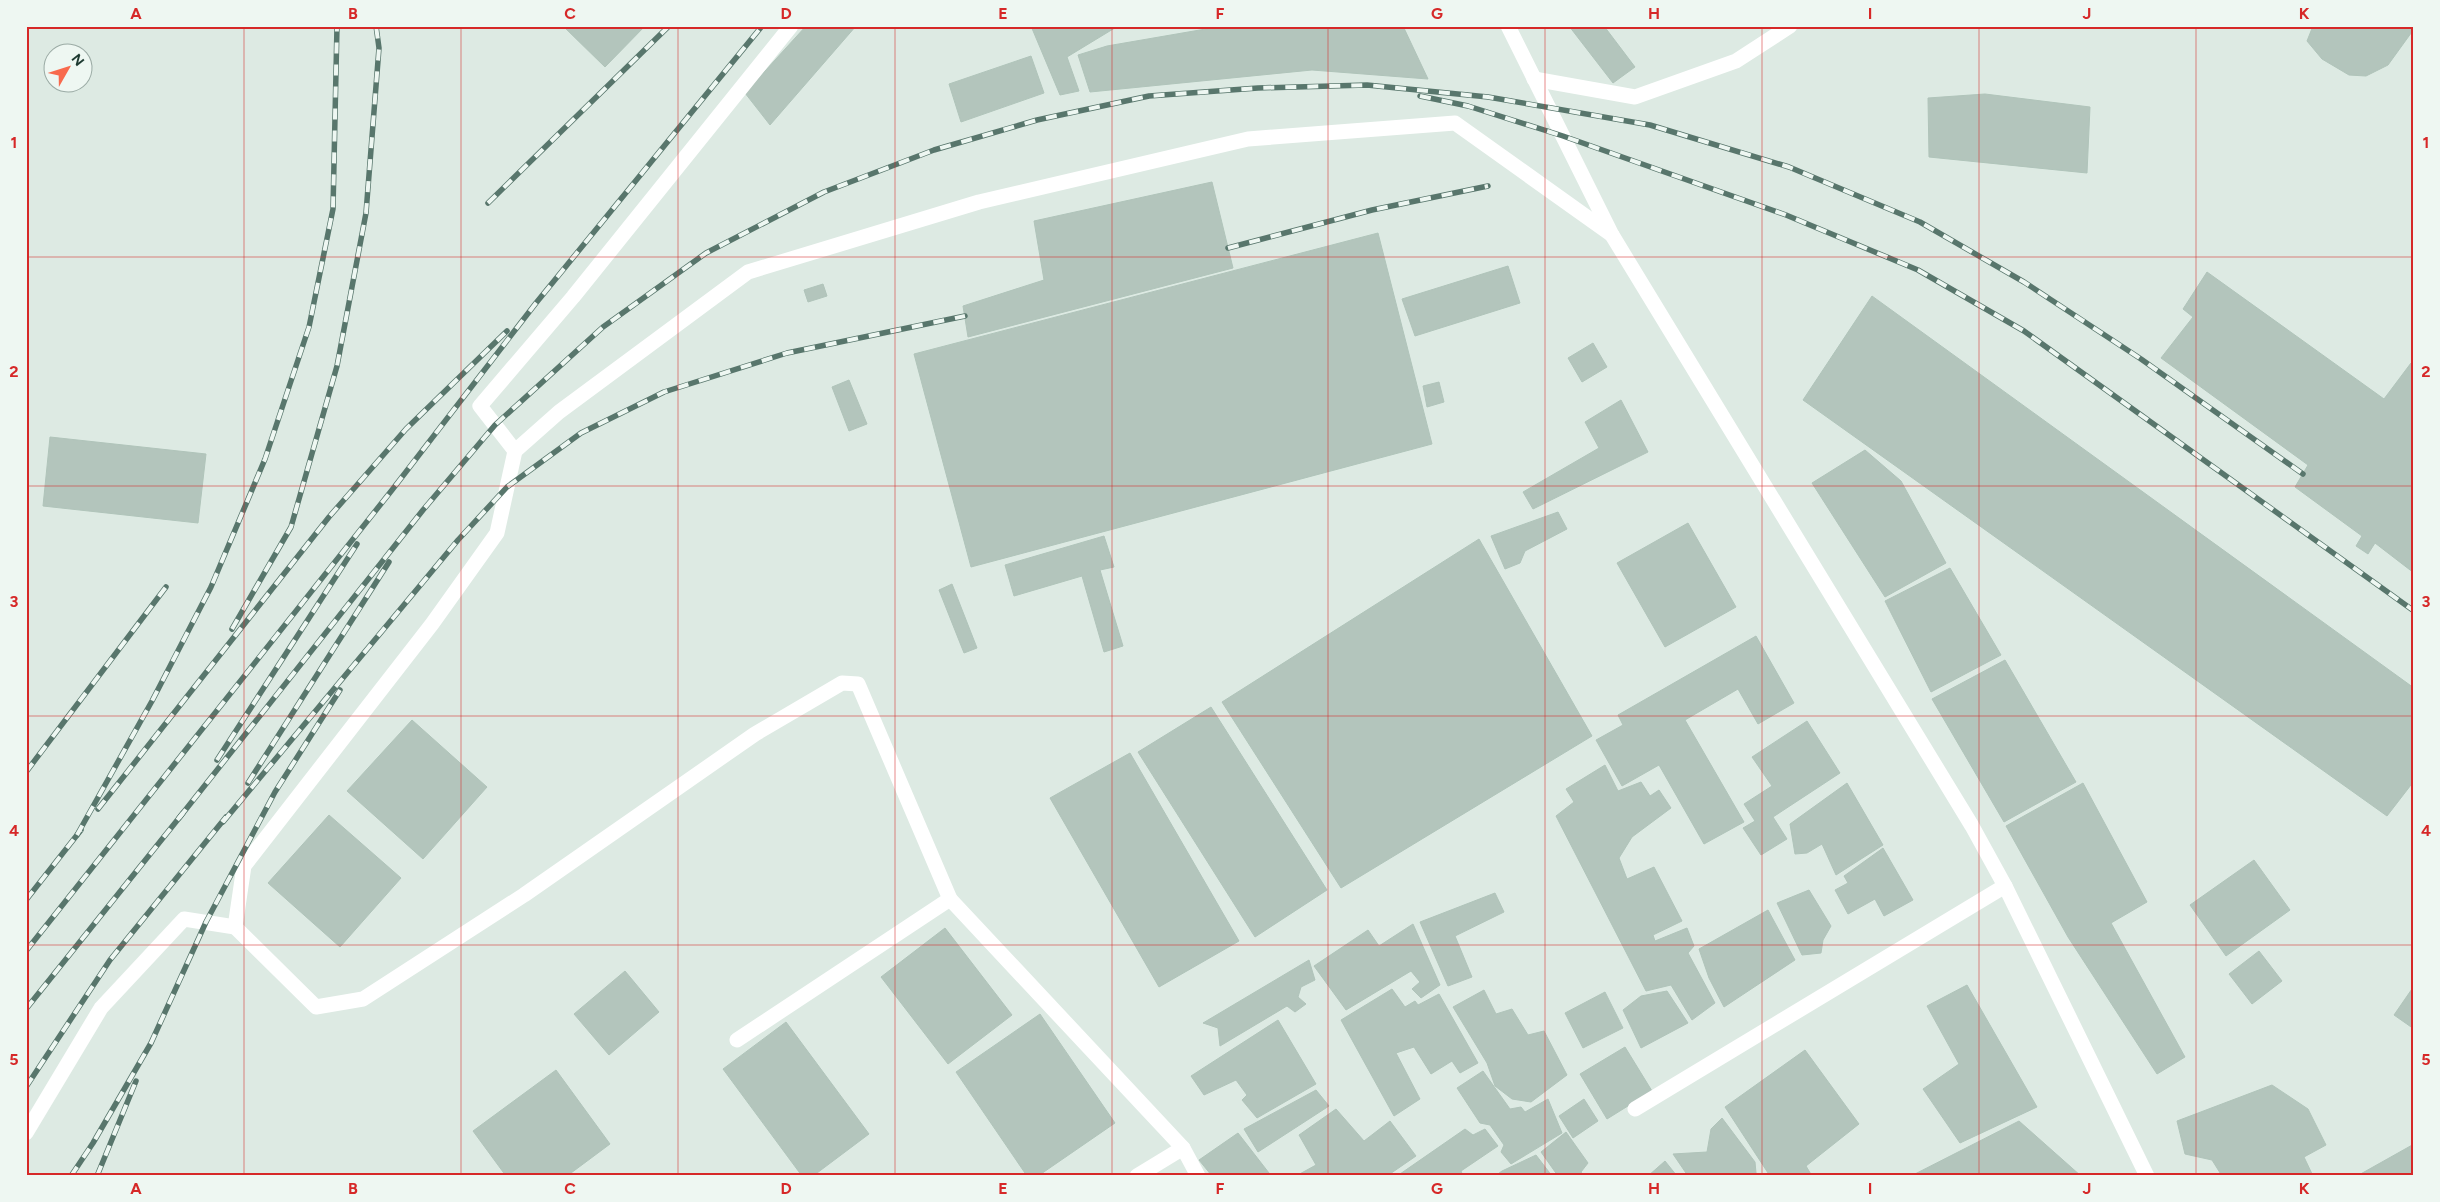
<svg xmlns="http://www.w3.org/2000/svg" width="2440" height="1202" font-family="Figtree,sans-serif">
  <rect width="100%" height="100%" fill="#ddeae3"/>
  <!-- building -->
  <g fill="#b3c5bc" stroke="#b0c4ba">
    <polygon points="563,26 645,26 605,67"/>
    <polygon points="806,26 856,26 770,125 745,93"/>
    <polygon points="1031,26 1118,26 1067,57 1079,91 1060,95"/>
    <polygon points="1223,26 1403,26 1428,79 1312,70 1090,92 1078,55 1107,46"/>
    <polygon points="1569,26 1604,26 1635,67 1613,83"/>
    <polygon points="2313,26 2414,26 2414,29 2388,65 2366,76 2349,75 2322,59 2307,41"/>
    <polygon points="1031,56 1044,93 961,122 949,84"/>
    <polygon points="1985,94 2090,107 2087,173 1929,157 1928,98"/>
    <polygon points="1212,182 1233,268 968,337 963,306 1044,280 1034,221"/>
    <polygon points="1378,233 1432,444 971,567 914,354"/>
    <polygon points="1508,266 1520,303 1415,336 1402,299"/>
    <polygon points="2207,272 2384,399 2411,363 2414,365 2414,573 2375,543 2368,554 2356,546 2362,536 2295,487 2308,465 2161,358 2193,317 2183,309"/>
    <polygon points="823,284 827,296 808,302 804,290"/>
    <polygon points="1872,296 2414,688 2414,781 2387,816 1803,400"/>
    <polygon points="1593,343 1607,367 1582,382 1568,358"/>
    <polygon points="849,380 867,424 849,431 832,387"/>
    <polygon points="1439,382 1444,402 1427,407 1423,386"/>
    <polygon points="1621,400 1648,452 1533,509 1523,492 1599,448 1585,422"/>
    <polygon points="50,437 206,454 198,523 43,506"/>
    <polygon points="1865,450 1901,481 1946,563 1885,597 1812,483"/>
    <polygon points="1558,512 1567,529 1525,551 1520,563 1505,569 1491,536"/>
    <polygon points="1688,523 1736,607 1665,647 1617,563"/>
    <polygon points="1104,536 1114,567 1100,570 1123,646 1104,652 1082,576 1014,596 1005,565"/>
    <polygon points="1479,539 1592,736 1341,888 1222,702"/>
    <polygon points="1950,568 2001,655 1931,692 1885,601"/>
    <polygon points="952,584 977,648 964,653 939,590"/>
    <polygon points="1756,636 1794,703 1758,724 1738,689 1685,720 1744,822 1704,844 1659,765 1622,786 1596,740 1623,725 1618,715"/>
    <polygon points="2005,660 2076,782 2004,822 1932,699"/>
    <polygon points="1211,707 1327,890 1255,937 1138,752"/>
    <polygon points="412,720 487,787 423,859 347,791"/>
    <polygon points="1807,721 1840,773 1773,817 1787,839 1761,855 1743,828 1755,821 1744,804 1772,786 1752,757"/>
    <polygon points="1130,753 1239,941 1159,987 1050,798"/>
    <polygon points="1605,765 1618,791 1641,782 1650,796 1659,790 1671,808 1632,837 1619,858 1627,879 1654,867 1682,921 1653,935 1655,941 1687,928 1694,946 1688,953 1715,1003 1692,1020 1671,985 1646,991 1556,816 1574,802 1566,789"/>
    <polygon points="1847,783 1883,845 1836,875 1822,844 1807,853 1795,854 1790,824"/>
    <polygon points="2083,783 2147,902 2111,923 2185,1057 2157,1074 2068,937 2006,826"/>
    <polygon points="329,815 401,878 340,947 268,883"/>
    <polygon points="1883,848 1913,900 1884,916 1875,899 1848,914 1835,890 1848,883 1844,876"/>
    <polygon points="2254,860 2290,910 2226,956 2190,905"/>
    <polygon points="1809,890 1831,926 1823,940 1821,953 1802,955 1777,903"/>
    <polygon points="1495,893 1504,912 1455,936 1472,977 1448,986 1420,922"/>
    <polygon points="1768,910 1795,960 1724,1007 1709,978 1699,949"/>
    <polygon points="1413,924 1440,985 1421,998 1412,989 1420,982 1411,971 1346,1010 1314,966 1368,930 1379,946"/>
    <polygon points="945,928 1012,1015 948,1064 881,977"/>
    <polygon points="2259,951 2282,981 2252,1004 2229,974"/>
    <polygon points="1309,960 1315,980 1301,987 1298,997 1306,1004 1295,1012 1287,1006 1220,1046 1218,1028 1203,1023"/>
    <polygon points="625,971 659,1012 609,1055 574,1014"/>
    <polygon points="1967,985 2037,1107 1960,1143 1923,1089 1959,1064 1927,1006"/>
    <polygon points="2414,986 2414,1029 2394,1015"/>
    <polygon points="1392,989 1405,1007 1415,1001 1418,1005 1439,994 1478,1063 1460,1073 1452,1061 1431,1074 1414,1047 1396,1053 1420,1099 1394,1116 1341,1020"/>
    <polygon points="1484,990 1496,1014 1512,1009 1528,1035 1544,1031 1567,1075 1531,1102 1512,1099 1495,1086 1487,1063 1453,1007"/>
    <polygon points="1667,991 1688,1023 1641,1048 1623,1010 1641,996"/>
    <polygon points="1605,992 1623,1028 1583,1048 1565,1013"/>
    <polygon points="1040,1014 1115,1123 1038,1176 1027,1176 956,1072"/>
    <polygon points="1278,1020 1316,1084 1257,1118 1242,1100 1247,1095 1236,1080 1204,1095 1191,1076"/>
    <polygon points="786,1022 869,1134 813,1176 802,1176 723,1069"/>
    <polygon points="1625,1047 1652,1091 1607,1119 1580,1074"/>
    <polygon points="1805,1050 1859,1124 1806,1166 1812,1176 1770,1176 1725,1107"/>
    <polygon points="556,1070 610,1144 567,1176 506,1176 473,1131"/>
    <polygon points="1483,1071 1510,1109 1521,1107 1525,1112 1548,1099 1562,1133 1511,1164 1501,1152 1504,1145 1490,1125 1480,1123 1457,1088"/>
    <polygon points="2272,1085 2308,1109 2326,1145 2304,1157 2313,1176 2222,1176 2212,1160 2185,1154 2177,1121"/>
    <polygon points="1316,1090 1329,1106 1258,1152 1244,1129"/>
    <polygon points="1584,1099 1598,1121 1573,1138 1559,1116"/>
    <polygon points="1336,1109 1364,1141 1390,1121 1416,1156 1387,1176 1296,1176 1316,1165 1299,1135"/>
    <polygon points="1722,1118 1755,1162 1756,1173 1760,1176 1688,1176 1673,1154 1707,1152 1711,1129"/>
    <polygon points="2019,1121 2081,1176 1913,1176 1913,1175"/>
    <polygon points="1465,1129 1473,1135 1485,1129 1498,1146 1461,1171 1463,1176 1401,1176 1400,1174"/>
    <polygon points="1566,1132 1588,1163 1581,1172 1584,1176 1558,1176 1541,1152"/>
    <polygon points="1238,1133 1269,1173 1267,1176 1212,1176 1199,1160"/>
    <polygon points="2414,1144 2414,1176 2357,1176"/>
    <polygon points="1536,1155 1552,1176 1495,1176 1502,1171"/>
    <polygon points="1665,1161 1677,1176 1648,1176"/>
  </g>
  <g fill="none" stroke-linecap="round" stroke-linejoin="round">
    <!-- minor -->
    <g stroke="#fff" stroke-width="15">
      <polyline points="1508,26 1612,235 1972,826 2005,886 2147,1176"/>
      <polyline points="1534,79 1635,97 1736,61 1790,26"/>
      <polyline points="515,451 480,406 573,297 791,26"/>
      <polyline points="737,1040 950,899"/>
      <polyline points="1635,1109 2005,886"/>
      <polyline points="26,1133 101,1008 184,919 235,927"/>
      <polyline points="1183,1148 950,899 858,684 842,683 755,734 524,895 363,999 316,1007 235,927 244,866 432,624 497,533 515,451 559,412 748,272 979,202 1248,139 1455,123 1612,235"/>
      <polyline points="1137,1176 1183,1148 1198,1176"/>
    </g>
    <!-- rail casing -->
    <g stroke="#58766c" stroke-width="5.5">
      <g id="rail">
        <polyline points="1420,96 1468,106 1563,136 1786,215 1918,270 2024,331 2414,611"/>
        <polyline points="488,203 669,26"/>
        <polyline points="1228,248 1372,210 1488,186"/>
        <polyline points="232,629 291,527 337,366 366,213 379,48 376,26"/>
        <polyline points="217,760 357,544"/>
        <polyline points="26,772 166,587"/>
        <polyline points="248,783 389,562"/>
        <polyline points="98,809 329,517 406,429 507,331"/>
        <polyline points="179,818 423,510 495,425 603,327 706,253 824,192 934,150 1037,120 1149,96 1258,88 1367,85 1488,97 1650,125 1789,167 1920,222 2024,282 2141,359 2303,474"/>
        <polyline points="223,822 458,540 507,487 581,433 664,392 787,353 965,316"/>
        <polyline points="77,835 152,701 211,587 265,459 309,327 333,209 337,26"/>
        <polyline points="26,900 81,830"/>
        <polyline points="26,951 392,490 536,303 762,26"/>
        <polyline points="26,1009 183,813"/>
        <polyline points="26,1087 110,960 226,817"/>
        <polyline points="71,1176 93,1143 151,1043 206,922 275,792 340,690"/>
        <polyline points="97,1176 136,1081"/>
      </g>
    </g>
    <!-- rail -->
    <use href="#rail" stroke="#eef7f2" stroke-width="4" stroke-dasharray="11" stroke-linecap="butt"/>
  </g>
  <!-- grid -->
  <path fill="none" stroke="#d62828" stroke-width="1" stroke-opacity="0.55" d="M244 26V1176M461 26V1176M678 26V1176M895 26V1176M1112 26V1176M1328 26V1176M1545 26V1176M1762 26V1176M1979 26V1176M2196 26V1176M26 257H2414M26 486H2414M26 716H2414M26 945H2414"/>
  <!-- border -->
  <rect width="2440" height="1202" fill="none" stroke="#eef7f2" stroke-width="55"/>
  <!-- north arrow -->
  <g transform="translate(68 68) rotate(51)"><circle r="24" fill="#eef7f2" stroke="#9baba5"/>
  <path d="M0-4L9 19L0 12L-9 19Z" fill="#f86a4d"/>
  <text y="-8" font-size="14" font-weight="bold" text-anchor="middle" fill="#1e3a31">N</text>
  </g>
  <rect x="28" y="28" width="2384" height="1146" fill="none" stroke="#d62828" stroke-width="2"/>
  <g font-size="16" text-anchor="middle" font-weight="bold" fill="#d62828">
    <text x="136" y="19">A</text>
    <text x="353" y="19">B</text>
    <text x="570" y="19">C</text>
    <text x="786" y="19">D</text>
    <text x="1003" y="19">E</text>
    <text x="1220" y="19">F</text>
    <text x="1437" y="19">G</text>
    <text x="1654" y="19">H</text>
    <text x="1870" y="19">I</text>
    <text x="2087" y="19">J</text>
    <text x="2304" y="19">K</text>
    <text x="14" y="148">1</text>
    <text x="2426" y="148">1</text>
    <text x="14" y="377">2</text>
    <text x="2426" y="377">2</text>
    <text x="14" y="607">3</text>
    <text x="2426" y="607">3</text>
    <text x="14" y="836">4</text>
    <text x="2426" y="836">4</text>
    <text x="14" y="1065">5</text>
    <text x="2426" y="1065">5</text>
    <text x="136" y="1194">A</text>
    <text x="353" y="1194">B</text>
    <text x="570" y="1194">C</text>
    <text x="786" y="1194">D</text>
    <text x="1003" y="1194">E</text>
    <text x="1220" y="1194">F</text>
    <text x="1437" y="1194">G</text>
    <text x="1654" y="1194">H</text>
    <text x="1870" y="1194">I</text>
    <text x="2087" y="1194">J</text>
    <text x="2304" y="1194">K</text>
  </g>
</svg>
